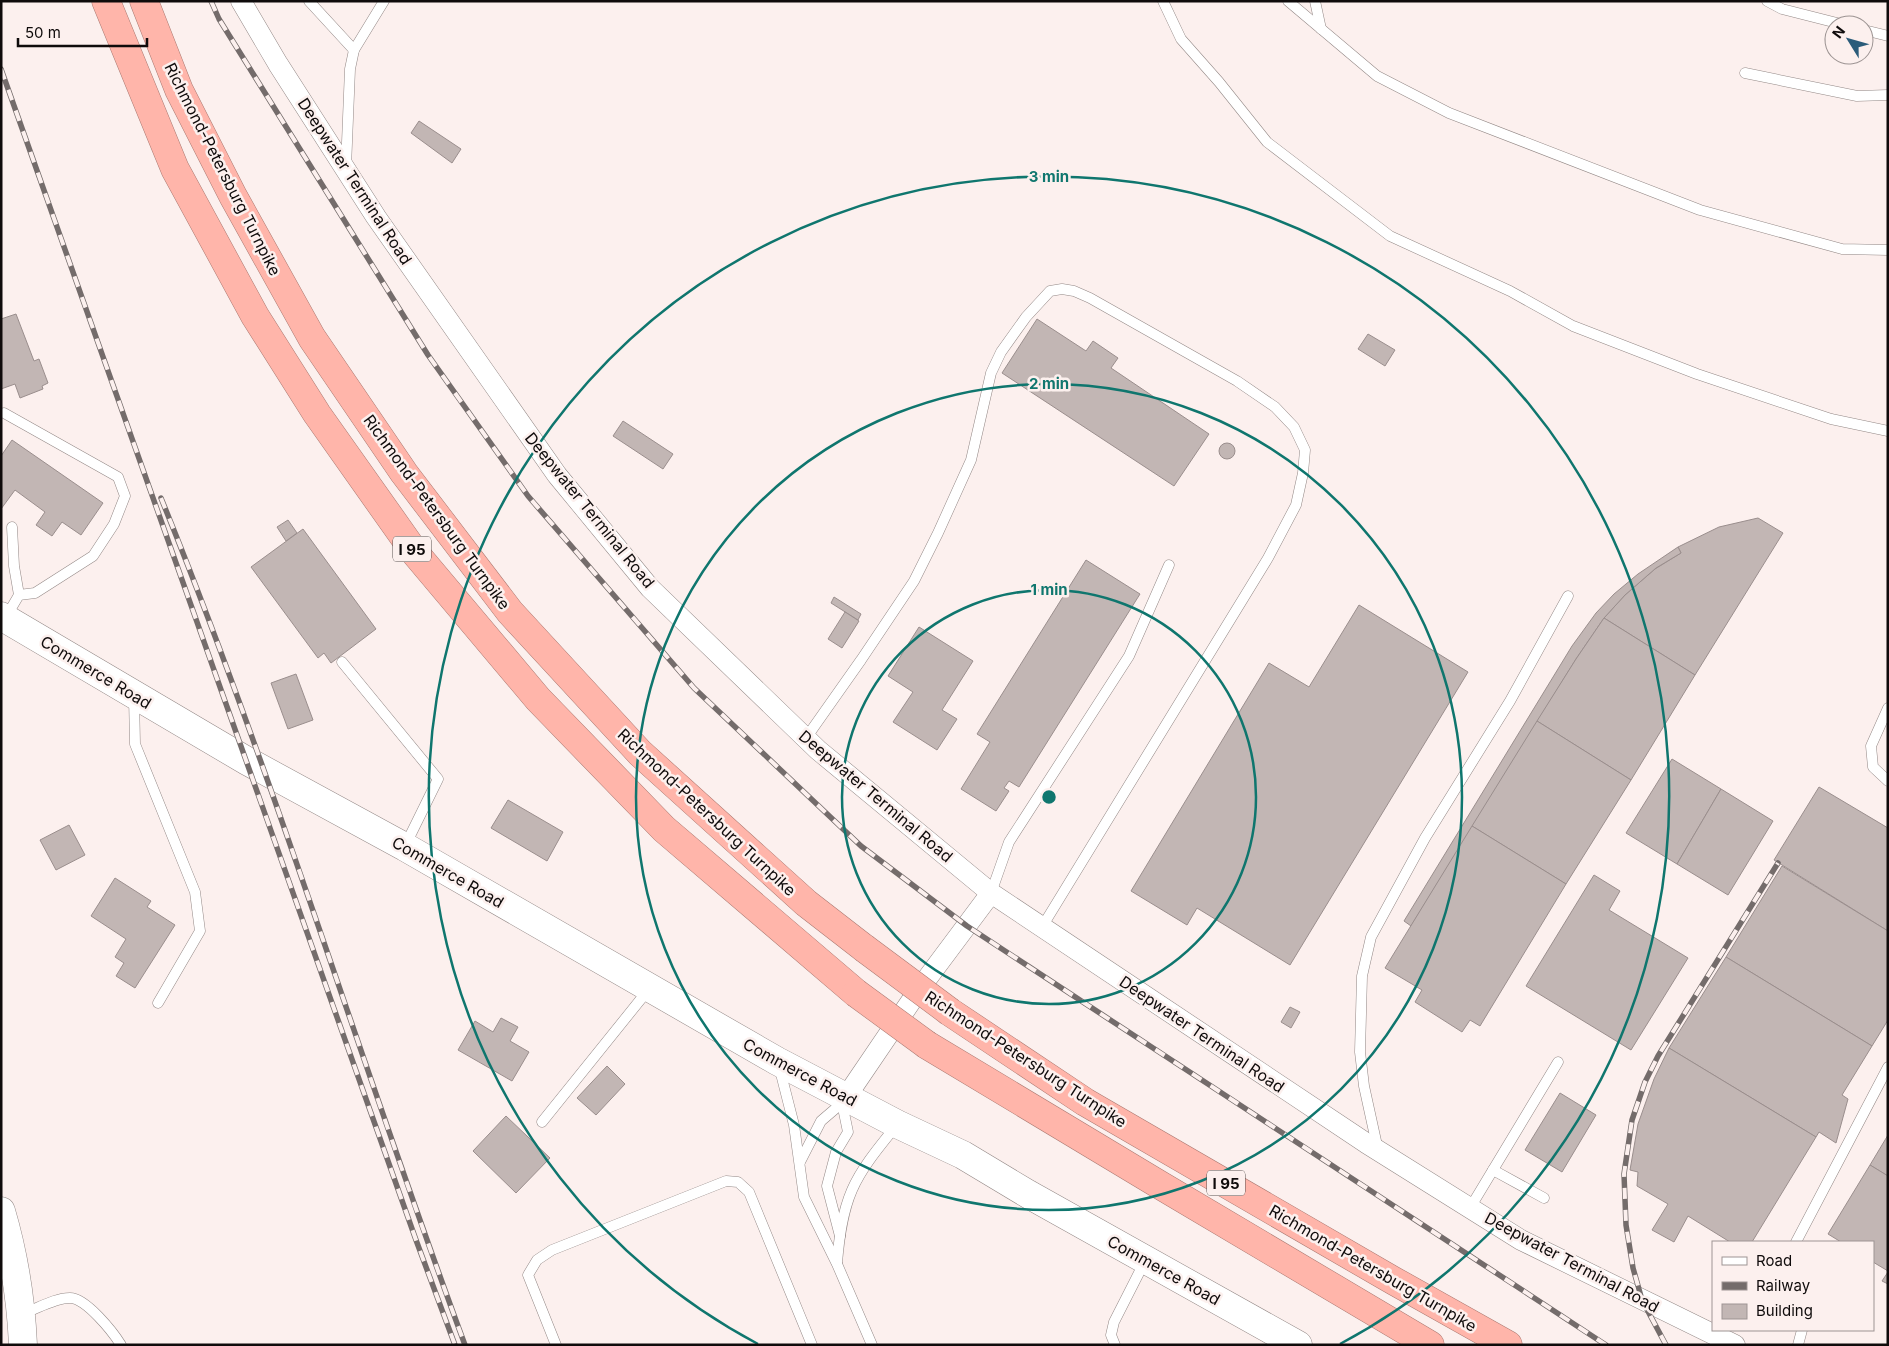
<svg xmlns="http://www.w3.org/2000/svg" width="1889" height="1346" font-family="Inter,sans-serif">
  <rect width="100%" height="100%" fill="#fcf0ee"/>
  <!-- building -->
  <g fill="#c2b6b4" stroke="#9a8e8d">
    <polygon points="419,121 461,149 452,163 411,133"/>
    <polygon points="16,314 34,361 39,359 48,383 42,386 43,389 20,398 15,384 1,389 1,319"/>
    <polygon points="1037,319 1086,351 1093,341 1118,358 1111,368 1209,434 1174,486 1002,373"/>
    <polygon points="1368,334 1395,350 1385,366 1358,349"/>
    <polygon points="623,421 673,454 663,469 613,436"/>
    <polygon points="12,440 103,503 81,535 62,522 52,536 36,525 45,512 15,490 1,509 1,456"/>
    <circle cx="1227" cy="451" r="8"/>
    <polygon points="1758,518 1783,533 1695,675 1604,618 1625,595 1655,569 1681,553 1678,547 1719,527"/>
    <polygon points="288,520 297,533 286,541 277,527"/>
    <polygon points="303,529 376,629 331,663 324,653 318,658 251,567"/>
    <polygon points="1678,547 1681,553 1656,568 1625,595 1604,618 1576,659 1411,926 1404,921 1572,646 1596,613 1614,594 1638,574"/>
    <polygon points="1086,560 1140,594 1019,787 1009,781 1004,788 1009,791 996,811 961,789 990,742 977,734"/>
    <polygon points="834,597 861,614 858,620 831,603"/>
    <polygon points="1359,605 1468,672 1290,965 1197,908 1187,925 1131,891 1269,663 1309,687"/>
    <polygon points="845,612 859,621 842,648 828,639"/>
    <polygon points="1604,618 1695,675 1631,780 1537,721 1576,659"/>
    <polygon points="919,627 973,661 942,710 957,719 937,750 893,722 913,692 888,676"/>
    <polygon points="296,674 313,720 288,729 271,683"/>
    <polygon points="1537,721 1631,780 1566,884 1472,826"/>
    <polygon points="1672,759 1721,789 1677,864 1626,833"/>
    <polygon points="1819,787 1888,828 1888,931 1774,860"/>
    <polygon points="1721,789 1773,821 1728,895 1677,864"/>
    <polygon points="508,800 563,832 547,861 491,828"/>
    <polygon points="69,825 85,855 56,870 40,840"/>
    <polygon points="1472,826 1566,884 1480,1026 1470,1020 1462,1032 1415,1002 1422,990 1385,968"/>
    <polygon points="1782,866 1888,931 1888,1020 1872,1046 1726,957"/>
    <polygon points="1594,875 1620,891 1609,910 1688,958 1631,1050 1526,986"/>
    <polygon points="115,878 151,901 147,907 175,925 135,988 116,976 124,963 115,957 126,939 91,916"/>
    <polygon points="1726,957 1872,1046 1842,1095 1848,1099 1836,1143 1819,1132 1816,1137 1669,1048"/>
    <polygon points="1290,1007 1300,1012 1291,1028 1281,1022"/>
    <polygon points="501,1018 518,1027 510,1041 529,1052 512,1081 458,1050 475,1021 493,1032"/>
    <polygon points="1669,1048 1816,1137 1752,1242 1730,1242 1688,1216 1674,1242 1652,1230 1668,1204 1637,1186 1638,1172 1630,1170 1638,1124 1654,1079"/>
    <polygon points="607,1066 625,1084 596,1115 577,1098"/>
    <polygon points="1560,1093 1596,1115 1562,1172 1525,1150"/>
    <polygon points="506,1116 550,1158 516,1193 473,1151"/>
    <polygon points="1888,1135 1888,1176 1870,1165"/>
    <polygon points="1870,1165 1888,1176 1888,1271 1873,1262 1873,1242 1841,1242 1828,1234"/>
    <polygon points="1888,1272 1888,1284 1882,1281"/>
  </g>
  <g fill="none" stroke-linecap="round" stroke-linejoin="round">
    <!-- lane casing -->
    <g stroke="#938886" stroke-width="11">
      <g id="lane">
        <polyline points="309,1 354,50"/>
        <polyline points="1163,1 1181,39 1219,82 1267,142 1390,236 1510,291 1573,326 1697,374 1831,419 1888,431"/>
        <polyline points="1288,1 1377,76 1449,113 1700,210 1842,249 1888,250"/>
        <polyline points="1315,1 1321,29"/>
        <polyline points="1767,1 1782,9 1845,25"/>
        <polyline points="1864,30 1888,36"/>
        <polyline points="1745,73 1857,96 1888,95"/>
        <polyline points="346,167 350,69 354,50 384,1"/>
        <polyline points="4,413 118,477 125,496 114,524 93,556 35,593 19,595 6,617"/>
        <polyline points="12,527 14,566 19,595"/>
        <polyline points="342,662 438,779 405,846"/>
        <polyline points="134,697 135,744 195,892 200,931 158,1003"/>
        <polyline points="1888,708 1871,746 1873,767 1888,781"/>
        <polyline points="806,738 861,660 914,581 938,533 971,460 991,373 1001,352 1026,317 1050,291 1062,289 1074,291 1090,298 1237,381 1275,407 1294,427 1305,450 1303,473 1296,505 1268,558 1042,927"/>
        <polyline points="991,893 1009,842 1129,656 1169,565"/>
        <polyline points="779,1066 794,1125 804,1197 837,1264 872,1345"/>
        <polyline points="542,1122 649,989"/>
        <polyline points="1378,1150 1364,1086 1360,1052 1362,976 1371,937 1425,838 1510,701 1568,596"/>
        <polyline points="800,1162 821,1121 842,1103 845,1099"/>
        <polyline points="1493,1170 1544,1198"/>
        <polyline points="1470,1208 1558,1062"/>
        <polyline points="840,1236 827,1186 836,1152 848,1132 842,1103"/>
        <polyline points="1796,1242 1888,1067"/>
        <path d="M837 1263C839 1239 842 1213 852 1190 862 1167 880 1146 896 1126"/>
        <path d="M22 1314C37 1309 54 1298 70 1298 86 1298 113 1332 121 1345"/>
        <polyline points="556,1345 528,1275 537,1260 552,1250 726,1181 738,1182 749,1192 812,1345"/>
        <polyline points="1115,1345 1111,1335 1114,1322 1145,1261"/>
        <polyline points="1798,1345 1802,1330"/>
      </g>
    </g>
    <!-- street casing -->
    <g stroke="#938886" stroke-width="21">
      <g id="street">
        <polyline points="241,1 278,64 376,217 557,475 650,588 818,750 991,893 1366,1143 1521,1240 1735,1345"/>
        <polyline points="846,1097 920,988 991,893"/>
      </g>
    </g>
    <!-- secondary casing -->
    <g stroke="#938886" stroke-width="29">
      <g id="secondary">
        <polyline points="1,616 247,761 405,847 777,1061 897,1124 963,1155 1028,1194 1298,1345"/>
        <path d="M1 1211C14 1255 21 1299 23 1345"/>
      </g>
    </g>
    <!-- highway casing -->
    <g stroke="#ab7a72" stroke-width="29">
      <g id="highway">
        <polyline points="106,1 175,169 255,316 317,414 416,554 538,699 664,829 856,993"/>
        <polyline points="144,1 179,90 233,196 312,338 404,473 510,612 640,753 806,903 864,948"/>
        <polyline points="950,1012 1085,1102 1394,1281 1508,1345"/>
        <polyline points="927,1045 1160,1185 1430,1345"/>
      </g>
    </g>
    <!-- lane -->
    <use href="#lane" stroke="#fff" stroke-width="10"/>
    <!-- street -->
    <use href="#street" stroke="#fff" stroke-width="20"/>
    <!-- secondary -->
    <use href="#secondary" stroke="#fff" stroke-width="28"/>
    <!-- highway -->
    <use href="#highway" stroke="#ffb5aa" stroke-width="28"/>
    <!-- rail casing -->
    <g stroke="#746c6b" stroke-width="5.5">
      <g id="rail">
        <polyline points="211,1 219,19 428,355 528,496 694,688 861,846 967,926 1606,1345"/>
        <polyline points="1,69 416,1240 455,1345"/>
        <path d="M161 498C274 776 361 1064 465 1345"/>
        <polyline points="1666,1345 1642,1300 1633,1268 1626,1225 1624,1174 1632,1120 1645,1082 1658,1056 1778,863"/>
      </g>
    </g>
    <!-- rail -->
    <use href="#rail" stroke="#fcf0ee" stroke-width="4" stroke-dasharray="11" stroke-linecap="butt"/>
    <!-- highway-bridge casing -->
    <g stroke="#ab7a72" stroke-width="29" stroke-linecap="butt">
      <g id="highway-bridge">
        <polyline points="864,948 950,1012"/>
        <polyline points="856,993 927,1045"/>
      </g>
    </g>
    <!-- highway-bridge -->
    <use href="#highway-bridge" stroke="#ffb5aa" stroke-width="28"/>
  </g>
  <!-- distance rings -->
  <g fill="none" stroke="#0f766e" stroke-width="2.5">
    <circle cx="1049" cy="797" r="207"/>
    <circle cx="1049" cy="797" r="413"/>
    <path d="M758 1344A620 620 0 1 1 1340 1344"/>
  </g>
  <g text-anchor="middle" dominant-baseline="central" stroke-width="5" stroke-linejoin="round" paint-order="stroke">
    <!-- shield labels -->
    <g fill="#fcf0ee" stroke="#56504f" stroke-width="1">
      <rect x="393" y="536.5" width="38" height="25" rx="4"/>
      <rect x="1207" y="1170.5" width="38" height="25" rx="4"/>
    </g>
    <g font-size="15" font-weight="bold" fill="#0f0b0b">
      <text x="412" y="549">I 95</text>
      <text x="1226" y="1183">I 95</text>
    </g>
    <!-- street labels -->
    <g font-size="16" fill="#0f0b0b" stroke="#fcf0ee">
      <text transform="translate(223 169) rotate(63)">Richmond-Petersburg Turnpike</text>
      <text transform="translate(355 181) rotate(57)">Deepwater Terminal Road</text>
      <text transform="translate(590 510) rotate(51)">Deepwater Terminal Road</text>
      <text transform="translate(437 512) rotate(54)">Richmond-Petersburg Turnpike</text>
      <text transform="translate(96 672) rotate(31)">Commerce Road</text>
      <text transform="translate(876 796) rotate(40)">Deepwater Terminal Road</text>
      <text transform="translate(707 812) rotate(43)">Richmond-Petersburg Turnpike</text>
      <text transform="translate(448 872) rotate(30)">Commerce Road</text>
      <text transform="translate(1202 1034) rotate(34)">Deepwater Terminal Road</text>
      <text transform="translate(1026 1059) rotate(33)">Richmond-Petersburg Turnpike</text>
      <text transform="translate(800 1072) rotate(28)">Commerce Road</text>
      <text transform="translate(1572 1262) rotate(28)">Deepwater Terminal Road</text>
      <text transform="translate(1373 1268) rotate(30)">Richmond-Petersburg Turnpike</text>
      <text transform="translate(1164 1270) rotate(29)">Commerce Road</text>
    </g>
  </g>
  <circle cx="1049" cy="797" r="8" fill="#0f766e" stroke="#fcf0ee" stroke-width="2.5"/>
  <g font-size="15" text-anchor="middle" font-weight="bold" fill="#0f766e" stroke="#fcf0ee" stroke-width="5" stroke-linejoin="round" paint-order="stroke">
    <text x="1049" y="182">3 min</text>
    <text x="1049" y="389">2 min</text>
    <text x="1049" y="595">1 min</text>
  </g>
  <!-- border -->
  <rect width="1889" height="1346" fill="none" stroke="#0f0b0b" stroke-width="5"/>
  <!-- legend -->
  <rect x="1712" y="1241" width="162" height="90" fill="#fcf0ee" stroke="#9d9493"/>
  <rect x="1722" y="1257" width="25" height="8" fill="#ffffff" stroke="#9d9493"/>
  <text x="1756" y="1266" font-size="15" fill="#0f0b0b">Road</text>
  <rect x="1722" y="1282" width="25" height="8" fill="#746c6b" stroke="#9d9493"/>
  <text x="1756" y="1291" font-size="15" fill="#0f0b0b">Railway</text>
  <rect x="1722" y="1304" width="25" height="15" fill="#c2b6b4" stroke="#9d9493"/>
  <text x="1756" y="1316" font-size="15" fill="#0f0b0b">Building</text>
  <!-- north arrow -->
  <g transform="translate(1849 40) rotate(307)"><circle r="24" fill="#fcf0ee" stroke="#9d9493"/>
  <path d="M0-4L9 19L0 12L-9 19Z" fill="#2b5c7a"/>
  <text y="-8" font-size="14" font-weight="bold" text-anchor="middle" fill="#0f0b0b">N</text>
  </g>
  <!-- scale -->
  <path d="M18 38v8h129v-8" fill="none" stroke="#0f0b0b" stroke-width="2.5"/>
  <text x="25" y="38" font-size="15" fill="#0f0b0b" stroke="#fcf0ee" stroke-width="4" paint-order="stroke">50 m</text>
</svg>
